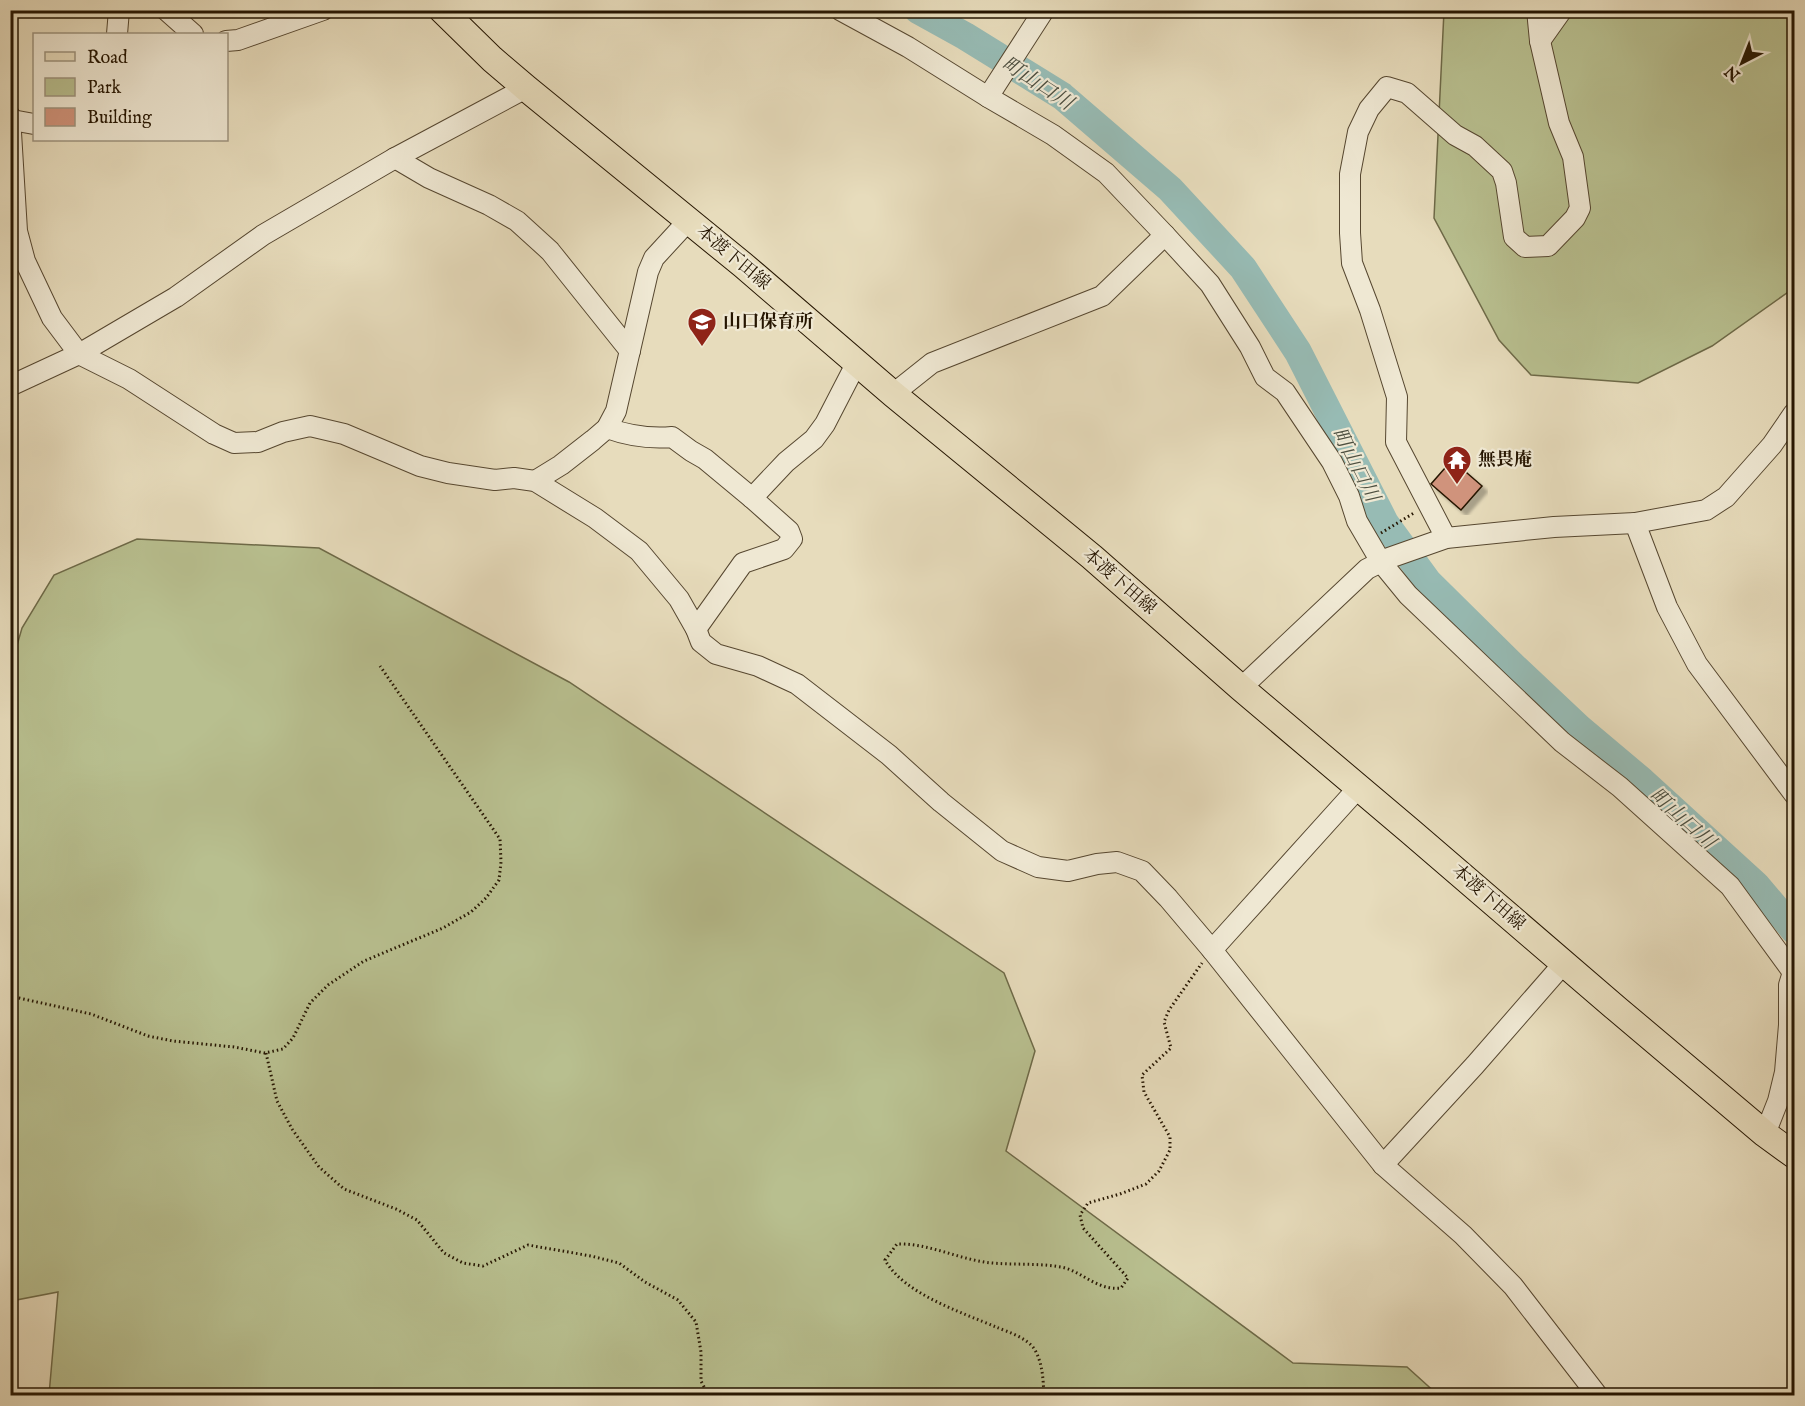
<svg xmlns="http://www.w3.org/2000/svg" width="1805" height="1406" font-family="'IM FELL English','Noto Serif JP',serif">
  <defs>
    <filter id="shadow"><feDropShadow dx="5.5" dy="5.5" stdDeviation="1.5" flood-color="#0004"/></filter>
  </defs>
  <rect width="100%" height="100%" fill="#e7dcbc"/>
  <filter id="stains"><feTurbulence type="fractalNoise" baseFrequency=".00333" numOctaves="4"/><feColorMatrix values="0 0 0 0 .2 0 0 0 0 .09 0 0 0 0 .02 0 0 0 .5 -.17"/></filter>
  <radialGradient id="worn" r=".72"><stop offset=".6" stop-color="#630" stop-opacity="0"/><stop offset="1" stop-color="#630" stop-opacity=".3"/></radialGradient>
  <!-- green -->
  <g fill="#b8bf8f" stroke="#6e6a48" stroke-width="1.5">
    <polygon points="1444,11 1794,11 1794,284 1791,290 1712,346 1638,383 1531,375 1499,340 1434,218"/>
    <polygon points="137,539 319,548 569,682 1004,973 1035,1051 1006,1151 1293,1363 1407,1367 1438,1395 49,1395 58,1292 11,1301 11,666 22,628 54,575"/>
  </g>
  <g fill="none" stroke-linecap="round" stroke-linejoin="round">
    <!-- river -->
    <polyline stroke="#97bbb4" stroke-width="28" points="918,10 965,36 1062,96 1170,189 1243,268 1298,352 1385,523 1428,582 1512,665 1579,728 1642,781 1756,885 1794,930"/>
  </g>
  <!-- building -->
  <polygon fill="#d0937b" stroke="#251501" stroke-width="1.5" filter="url(#shadow)" points="1452,460 1482,486 1461,510 1431,484"/>
  <g fill="none" stroke-linecap="round" stroke-linejoin="round">
    <!-- minor casing -->
    <g stroke="#564730" stroke-width="22">
      <g id="minor">
        <polyline points="166,10 193,34"/>
        <polyline points="840,10 908,47 988,97 1053,135 1106,173 1165,235 1210,284 1250,347 1265,377 1285,392 1332,462 1349,496 1357,521 1381,562 1408,595 1562,742 1620,787 1730,886 1792,971"/>
        <polyline points="117,34 119,10"/>
        <polyline points="226,41 238,40 323,10"/>
        <polyline points="1540,41 1562,10"/>
        <polyline points="988,97 1044,10"/>
        <polyline points="10,116 17,231 25,261 52,318 79,354 129,379 214,434 234,443 258,442 283,432 310,426 344,434 420,466 448,473 495,480 514,478 535,481 595,518 639,551 679,599 696,629 701,642 716,654 758,666 797,684 889,755 941,802 1002,851 1038,867 1068,871 1097,864 1117,862 1142,871 1168,898 1212,950 1383,1165 1463,1235 1513,1286 1598,1396"/>
        <polyline points="12,120 34,124"/>
        <polyline points="395,158 429,178 489,205 517,221 550,251 630,351"/>
        <polyline points="10,386 79,354 176,297 263,235 395,158 526,88"/>
        <polyline points="893,394 932,363 1102,296 1165,235"/>
        <path d="M607 428C629 436 649 439 672 437L691 451 705 459 752 498"/>
        <polyline points="535,481 561,465 593,440 607,428 616,411 648,272 654,258 688,221"/>
        <polyline points="1635,523 1667,607 1697,664 1794,794"/>
        <polyline points="1446,538 1396,442 1397,397 1370,310 1352,263 1350,233 1350,174 1358,132 1369,109 1387,87 1407,93 1455,135 1475,146 1502,171 1506,183 1514,237 1525,247 1548,246 1575,218 1580,208 1573,157 1559,123 1540,41 1537,10"/>
        <polyline points="696,629 743,563 784,549 792,539 789,531 752,498 786,462 814,439 825,424 857,362"/>
        <polyline points="1241,688 1367,569 1389,558 1446,538 1554,527 1635,523 1706,510 1726,497 1772,445 1794,413"/>
        <polyline points="1212,950 1359,787"/>
        <polyline points="1765,1134 1778,1101 1785,1072 1789,1025 1789,985 1794,969"/>
        <polyline points="1383,1165 1475,1065 1564,963"/>
      </g>
    </g>
    <!-- major casing -->
    <g stroke="#251501" stroke-width="28">
      <polyline id="major" points="442,10 492,59 526,88 743,265 893,394 1092,557 1241,688 1410,831 1617,1009 1765,1134 1794,1155"/>
    </g>
    <!-- path -->
    <g stroke="#251501" stroke-width="3" stroke-dasharray="1.5 3" stroke-linecap="butt">
      <polyline points="1381,533 1414,513"/>
      <polyline points="10,996 91,1014 148,1036 173,1041 234,1047 265,1053 283,1049 293,1038 310,1003 328,985 364,961 443,928 471,912 486,898 499,880 501,862 500,839 380,666"/>
      <polyline points="266,1053 277,1101 292,1129 319,1167 344,1189 396,1209 417,1220 444,1253 463,1263 483,1266 528,1245 591,1256 619,1263 645,1282 678,1300 696,1322 701,1352 701,1381 709,1396"/>
      <path d="M1044 1396C1043 1379 1043 1365 1035 1350 1028 1338 1008 1332 996 1327 961 1312 904 1294 885 1260L897 1244C929 1243 960 1260 992 1263 1015 1265 1038 1263 1061 1267 1082 1271 1097 1291 1121 1288L1128 1278 1083 1228 1080 1215 1088 1203 1120 1194 1146 1184 1159 1171 1170 1150V1137L1144 1092 1142 1075 1171 1048 1164 1022 1169 1010 1202 963"/>
    </g>
    <!-- minor -->
    <use href="#minor" stroke="#efe8d3" stroke-width="20"/>
    <!-- major -->
    <use href="#major" stroke="#e7dcbc" stroke-width="26"/>
  </g>
  <!-- icons -->
  <defs>
    <g id="school-pin" transform="scale(1.5)"><path d="M0 17L-7.5 6A9.5 9.5 0 1 1 7.5 6Z" fill="#8f2418" stroke="#efe8d3"/><path d="M0-5L7-2L0 1L-7-2ZM-4 1L0 2.5L4 1V4Q0 6-4 4Z" fill="#fff"/></g>
    <g id="temple-pin" transform="scale(1.5)"><path d="M0 17L-7.5 6A9.5 9.5 0 1 1 7.5 6Z" fill="#8f2418" stroke="#efe8d3"/><path d="M0-6L5-2H3V0L6.5 2.5H4V6H1.5V3h-3V6H-4V2.5H-6.5L-3 0V-2H-5Z" fill="#fff"/></g>
  </defs>
  <g fill-rule="evenodd">
    <use href="#school-pin" x="702" y="322"/>
    <use href="#temple-pin" x="1457" y="460"/>
  </g>
  <g text-anchor="middle" dominant-baseline="central" stroke-width="4.5" stroke-linejoin="round" paint-order="stroke">
    <!-- street labels -->
    <g font-size="18" fill="#251501" stroke="#efe8d3">
      <text transform="translate(733 258) rotate(40)">本渡下田線</text>
      <text transform="translate(1119 582) rotate(41)">本渡下田線</text>
      <text transform="translate(1488 898) rotate(41)">本渡下田線</text>
    </g>
    <!-- poi labels -->
    <g font-size="18" font-weight="bold" fill="#251501" stroke="#efe8d3" text-anchor="start">
      <text x="723" y="322">山口保育所</text>
      <text x="1478" y="460">無畏庵</text>
    </g>
    <!-- water labels -->
    <g font-size="20" font-style="italic" fill="#4d4f40" stroke="#efe8d3">
      <text transform="translate(1037 84) rotate(33)">町山口川</text>
      <text transform="translate(1355 465) rotate(63)">町山口川</text>
      <text transform="translate(1682 819) rotate(42)">町山口川</text>
    </g>
  </g>
  <!-- margin -->
  <rect width="1805" height="1406" fill="none" stroke="#e7dcbc" stroke-width="36"/>
  <rect x="12" y="12" width="1781" height="1382" fill="none" stroke="#251501" stroke-width="3"/>
  <rect x="18" y="18" width="1769" height="1370" fill="none" stroke="#251501" stroke-width="1.5"/>
  <!-- legend -->
  <rect x="33" y="33" width="195" height="108" fill="#efe8d3" stroke="#9e947f" stroke-width="1.5"/>
  <rect x="45" y="52" width="30" height="9" fill="#e7dcbc" stroke="#9e947f" stroke-width="1.5"/>
  <text x="87" y="63" font-size="18" fill="#251501">Road</text>
  <rect x="45" y="78" width="30" height="18" fill="#b8bf8f" stroke="#9e947f" stroke-width="1.5"/>
  <text x="87" y="93" font-size="18" fill="#251501">Park</text>
  <rect x="45" y="108" width="30" height="18" fill="#d0937b" stroke="#9e947f" stroke-width="1.5"/>
  <text x="87" y="123" font-size="18" fill="#251501">Building</text>
  <!-- north arrow -->
  <g transform="translate(1742 63) rotate(222)" stroke="#efe8d3" stroke-width="4.5" paint-order="stroke">
  <path d="M0-4.5L10 22L0 15L-10 22Z" fill="#251501"/>
  <text y="-9" font-size="16" font-weight="bold" text-anchor="middle" fill="#251501">N</text>
  </g>
  <rect width="100%" height="100%" filter="url(#stains)"/>
  <rect width="100%" height="100%" fill="url(#worn)"/>
</svg>
